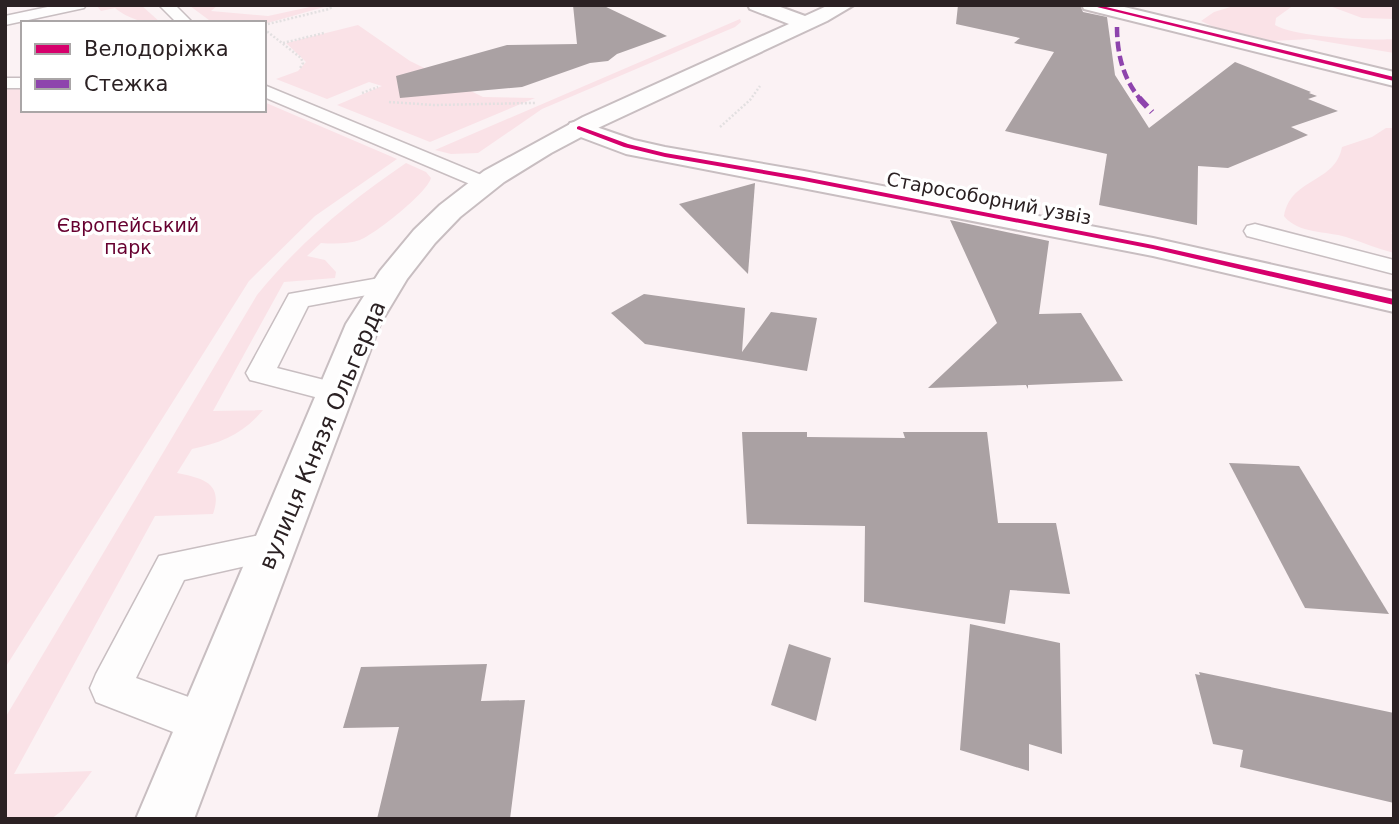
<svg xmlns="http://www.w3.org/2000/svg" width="1399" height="824" font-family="'DejaVu Sans',sans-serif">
  <rect width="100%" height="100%" fill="#fbf2f4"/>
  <!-- green -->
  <g fill="#fae2e7">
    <path d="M141 5 161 23C144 23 128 19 115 8L101 11 97 6Z"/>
    <polygon points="218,5 211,11 268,16 319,5 331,5 264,24 213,23 190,6"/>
    <path d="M1237 5H1294L1276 18 1275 25C1294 37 1370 41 1394 39V53L1310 39 1273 41 1214 27 1201 21 1214 12Z"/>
    <polygon points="1327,5 1394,5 1394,19 1362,18"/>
    <polygon points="740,19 741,22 735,27 542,109 478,153 451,154 435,150"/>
    <polygon points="358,25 410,61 483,97 535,98 430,142 337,105 382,86 369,82 327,99 276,79 298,71 306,62 286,43"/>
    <polygon points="5,89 23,89 23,110 264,110 264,102 397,159 315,216 249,281 5,668"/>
    <path d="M1386 128H1394V231L1391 233 1394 236V253C1378 249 1362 242 1346 237 1327 231 1298 234 1284 216 1291 177 1335 184 1342 147L1372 137Z"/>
    <path d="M406 163 426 172 431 178C427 193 375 234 360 240 348 244 334 244 321 243L307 256 325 260 336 272 335 278 284 282 213 411 263 410C244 433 222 443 192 449L177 473C201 478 224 482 213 514L155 516 14 774 92 771 63 810 51 819H5V718L257 295C300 242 350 201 406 163Z"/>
  </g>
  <!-- building -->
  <g fill="#aaa1a3">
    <polygon points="573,5 602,5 667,36 617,54 608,61 590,63 522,87 400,98 396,76 507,45 577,44"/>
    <polygon points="958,5 1080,5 1083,12 1107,17 1115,75 1149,128 1235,62 1311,92 1309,93 1317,96 1308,99 1338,111 1291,127 1308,135 1228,168 1198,166 1197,225 1099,205 1107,154 1005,131 1054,52 1014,43 1020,38 956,24"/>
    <polygon points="755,183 748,274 679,204"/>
    <polygon points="950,220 1049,241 1039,314 1081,313 1123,381 1028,385 1028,389 1026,385 928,388 997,323"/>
    <polygon points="644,294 745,308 742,352 771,312 817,318 807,371 645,344 611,313"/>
    <polygon points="742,432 807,432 807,437 905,438 903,432 987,432 998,523 1056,523 1070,594 1010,590 1005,624 864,602 865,526 747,524"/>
    <polygon points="1229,463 1299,466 1389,614 1305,608"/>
    <polygon points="970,624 1060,643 1062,754 1029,744 1029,771 960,750"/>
    <polygon points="789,644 831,658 816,721 771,705"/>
    <polygon points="487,664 481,701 525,700 510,819 377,819 399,727 343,728 361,667"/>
    <polygon points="1199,672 1394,713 1394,803 1240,767 1243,750 1213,744 1195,674 1200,675"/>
  </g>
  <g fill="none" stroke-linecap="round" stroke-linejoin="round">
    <!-- lane casing -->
    <g stroke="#c8bec1" stroke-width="3">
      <g id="lane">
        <polygon points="57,5 86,5 84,8 5,25 5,16"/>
        <polygon points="159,5 175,5 193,23 177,23"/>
        <rect x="5" y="78" width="18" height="10"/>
        <polygon points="264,85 491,179 495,183 491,187 477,187 264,97"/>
        <polygon points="1255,224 1394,260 1394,274 1247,236 1244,231 1247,226"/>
        <polygon points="385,277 394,280 398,285 394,290 308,306 277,368 344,385 349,392 344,399 334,402 250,380 246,373 289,294"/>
        <polygon points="274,532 286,537 291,547 286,557 184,580 136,678 219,708 225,723 219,738 204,744 96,702 90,688 96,674 159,556"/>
      </g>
    </g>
    <!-- street casing -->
    <g stroke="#c8bec1" stroke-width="4">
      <g id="street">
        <polygon points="1082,5 1116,5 1394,72 1394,86 1084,9"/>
        <polygon points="579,121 634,140 665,147 804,171 1153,238 1394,292 1394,312 1153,256 626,154 570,133 567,128 570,123"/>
      </g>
    </g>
    <!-- secondary casing -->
    <g stroke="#c8bec1" stroke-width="4">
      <polygon id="secondary" points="748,5 775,5 805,16 829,5 854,5 827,21 600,127 551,153 504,182 460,217 435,243 407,279 380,324 194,819 136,819 346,324 380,271 414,230 440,205 484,171 583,117 789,24 750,9"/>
    </g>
    <!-- path -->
    <g stroke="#e3e0e1" stroke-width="2.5" stroke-dasharray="2 2" stroke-linecap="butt">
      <polyline points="264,25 329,9 335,5"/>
      <polyline points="264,29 301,58 303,63 300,68"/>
      <polyline points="283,43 324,33"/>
      <polyline points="362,93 378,87"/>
      <polyline points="389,102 434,105 535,103"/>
      <polyline points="720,127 750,100 760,86"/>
    </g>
    <!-- lane -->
    <use href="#lane" fill="#fefdfd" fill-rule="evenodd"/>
    <!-- street -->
    <use href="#street" fill="#fefdfd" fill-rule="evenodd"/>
    <!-- secondary -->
    <use href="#secondary" fill="#fefdfd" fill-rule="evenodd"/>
    <!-- quiet-far1 -->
    <path stroke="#8e44ad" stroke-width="4.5" stroke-dasharray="10 4.5" stroke-linecap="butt" d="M1117 27C1117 54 1123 79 1141 100"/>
    <!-- quiet -->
    <polyline stroke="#8e44ad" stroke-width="6" stroke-dasharray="12 6" stroke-linecap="butt" points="1139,98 1152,112"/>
    <!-- cycleway casing -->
    <g stroke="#fff" stroke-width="5">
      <g id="cycleway">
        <polygon points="1089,5 1098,5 1394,77 1394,81"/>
        <polygon points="579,126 628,144 665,153 804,177 1153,245 1394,299 1394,305 1153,249 804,181 665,157 624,147 577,129 577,127"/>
      </g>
    </g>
    <!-- cycleway -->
    <use href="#cycleway" fill="#d6006c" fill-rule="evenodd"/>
  </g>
  <g text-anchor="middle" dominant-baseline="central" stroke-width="7" stroke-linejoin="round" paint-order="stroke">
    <!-- far-street labels -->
    <g font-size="19" fill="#2b2123" stroke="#fff">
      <text transform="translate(989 198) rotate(11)">Старособорний узвіз</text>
    </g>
    <!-- far-park labels -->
    <g font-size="19" fill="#670030" stroke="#fff">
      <text x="128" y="225">Європейський<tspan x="128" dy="22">парк</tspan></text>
    </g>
    <!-- street labels -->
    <g font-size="23" fill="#2b2123" stroke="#fff">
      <text transform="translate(322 435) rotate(-67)">вулиця Князя Ольгерда</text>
    </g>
  </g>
  <!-- border -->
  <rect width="1399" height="824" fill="none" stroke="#2b2123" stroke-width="14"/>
  <!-- legend -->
  <rect x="21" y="21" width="245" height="91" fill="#ffffff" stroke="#aaa6a7" stroke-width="2"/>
  <rect x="35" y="44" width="35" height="10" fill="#d6006c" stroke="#aaa6a7" stroke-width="2"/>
  <text x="84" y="56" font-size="21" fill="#2b2123">Велодоріжка</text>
  <rect x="35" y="79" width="35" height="10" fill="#8e44ad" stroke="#aaa6a7" stroke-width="2"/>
  <text x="84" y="91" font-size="21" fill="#2b2123">Стежка</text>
</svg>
